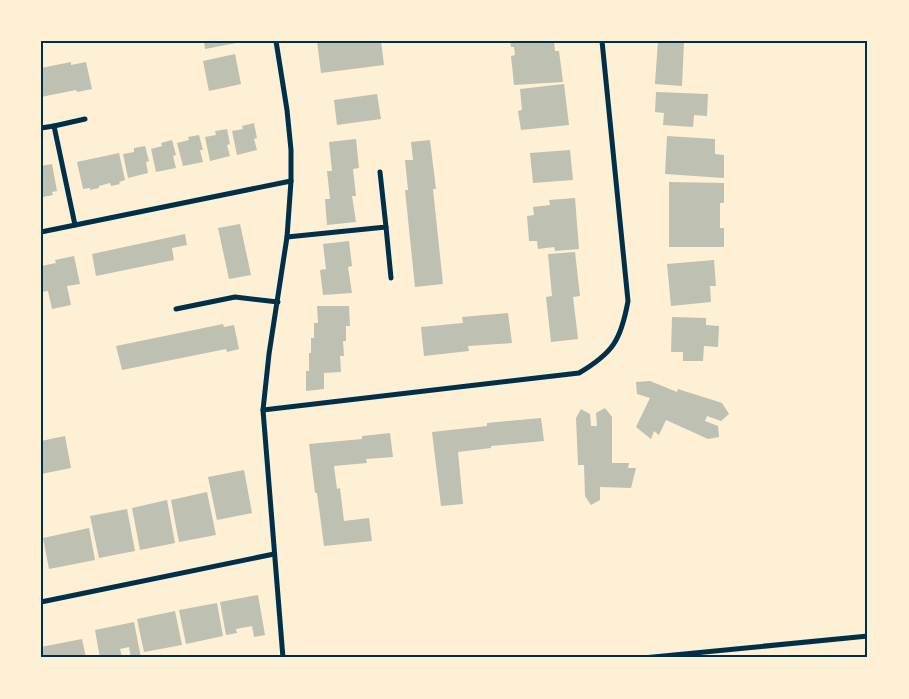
<svg xmlns="http://www.w3.org/2000/svg" width="909" height="699" font-family="'Work Sans',sans-serif">
  <rect width="100%" height="100%" fill="#fdf0d5"/>
  <!-- building -->
  <g fill="#bec0b2">
    <polygon points="204,41 235,41 236,43 205,49"/>
    <polygon points="317,41 381,41 384,65 321,73"/>
    <polygon points="510,41 554,41 555,51 559,51 563,82 514,85 511,56 515,55 514,47 511,47"/>
    <polygon points="658,41 684,41 682,86 655,84"/>
    <polygon points="235,54 241,84 209,91 203,61"/>
    <polygon points="71,62 71,65 86,62 92,89 77,92 76,90 41,97 41,68"/>
    <polygon points="564,84 569,125 521,130 518,111 522,110 520,89"/>
    <polygon points="656,92 708,94 707,116 694,115 693,127 663,125 664,113 655,112"/>
    <polygon points="377,94 381,119 337,125 334,100"/>
    <polygon points="254,123 257,138 254,139 257,150 237,155 232,131 243,129 242,126"/>
    <polygon points="227,129 230,144 227,145 230,156 210,161 205,137 216,135 215,131"/>
    <polygon points="199,135 203,150 200,150 203,162 183,166 177,143 189,140 188,137"/>
    <polygon points="667,136 715,139 715,154 724,155 724,178 665,174"/>
    <polygon points="356,139 359,168 353,169 356,196 352,196 356,222 327,225 325,199 330,199 327,171 332,171 329,142"/>
    <polygon points="172,140 176,155 173,156 176,168 156,172 151,149 162,146 161,143"/>
    <polygon points="430,140 436,189 433,189 443,284 415,287 405,190 408,190 405,160 413,160 411,142"/>
    <polygon points="145,146 149,161 146,162 148,173 128,178 123,154 134,152 134,148"/>
    <polygon points="570,150 573,180 533,183 530,153"/>
    <polygon points="119,153 125,180 119,182 120,184 111,186 110,183 99,186 99,188 90,190 90,188 83,189 77,162"/>
    <polygon points="52,164 57,191 52,192 53,195 43,197 41,195 41,166"/>
    <polygon points="669,182 724,183 724,203 720,203 720,228 724,228 724,247 669,247"/>
    <polygon points="575,198 579,249 555,251 554,247 538,249 537,241 529,241 527,216 534,215 533,207 550,205 549,200"/>
    <polygon points="240,224 251,275 229,279 218,228"/>
    <polygon points="185,234 187,245 172,248 174,260 96,276 92,254"/>
    <polygon points="349,241 352,266 348,267 352,293 323,295 320,270 326,269 323,244"/>
    <polygon points="575,252 580,296 573,297 578,339 551,342 546,297 552,296 548,254"/>
    <polygon points="74,256 80,284 67,286 71,305 52,309 48,291 41,292 41,266 56,263 55,260"/>
    <polygon points="714,260 716,286 710,286 711,302 671,306 667,264"/>
    <polygon points="317,306 349,306 350,326 346,326 346,341 343,341 344,356 340,356 341,372 324,373 324,389 306,391 306,371 309,371 309,353 311,353 311,338 314,338 314,323 318,323"/>
    <polygon points="508,313 512,343 468,346 469,351 424,356 421,327 463,323 462,317"/>
    <polygon points="672,317 706,318 706,325 719,326 718,347 704,346 703,361 683,361 683,352 671,352"/>
    <polygon points="223,324 224,327 234,325 239,349 227,352 226,349 122,370 116,346"/>
    <polygon points="650,381 677,392 678,389 722,403 729,414 721,421 707,416 705,421 718,426 719,437 708,439 666,420 659,435 654,431 651,439 636,427 650,398 637,394 636,382"/>
    <polygon points="605,408 612,417 612,463 629,463 628,468 636,468 631,488 600,487 600,500 591,505 585,496 584,465 578,465 576,418 581,409 590,414 591,426 597,426 596,413"/>
    <polygon points="541,418 544,441 491,446 491,448 458,452 463,504 441,506 432,432 487,426 487,423"/>
    <polygon points="390,433 393,457 366,459 367,463 334,466 337,489 340,488 344,521 369,518 372,541 324,546 317,493 315,493 309,444 362,439 362,436"/>
    <polygon points="65,436 71,468 41,474 41,441"/>
    <polygon points="244,470 252,513 217,520 208,477"/>
    <polygon points="207,492 216,535 179,542 171,500"/>
    <polygon points="167,500 175,543 140,550 132,508"/>
    <polygon points="127,509 135,551 99,558 90,516"/>
    <polygon points="89,528 95,560 49,569 43,538"/>
    <polygon points="258,595 265,635 254,637 252,626 236,629 237,633 226,635 220,602"/>
    <polygon points="217,603 223,636 186,644 179,610"/>
    <polygon points="175,611 182,645 144,652 137,619"/>
    <polygon points="134,622 141,658 131,658 129,647 120,649 122,657 100,658 95,630"/>
    <polygon points="82,639 86,658 41,658 41,647"/>
  </g>
  <g fill="none" stroke-linecap="round" stroke-linejoin="round">
    <!-- minor -->
    <g stroke="#003049" stroke-width="5">
      <polyline points="276,41 287,110 291,150 291,181 287,237 269,354 263,410 283,658"/>
      <polyline points="41,128 54,126"/>
      <polyline points="75,225 54,126 85,119"/>
      <polyline points="386,227 391,278"/>
      <polyline points="41,232 291,181"/>
      <polyline points="287,237 386,227 380,172"/>
      <polyline points="176,309 235,297 278,302"/>
      <path d="M263 410 579 373C613 353 621 340 628 301L602 41"/>
      <polyline points="41,602 274,554"/>
      <polyline points="643,658 868,636"/>
    </g>
  </g>
  <!-- border -->
  <rect width="909" height="699" fill="none" stroke="#fdf0d5" stroke-width="85"/>
  <rect x="42" y="42" width="824" height="614" fill="none" stroke="#003049" stroke-width="2"/>
</svg>
